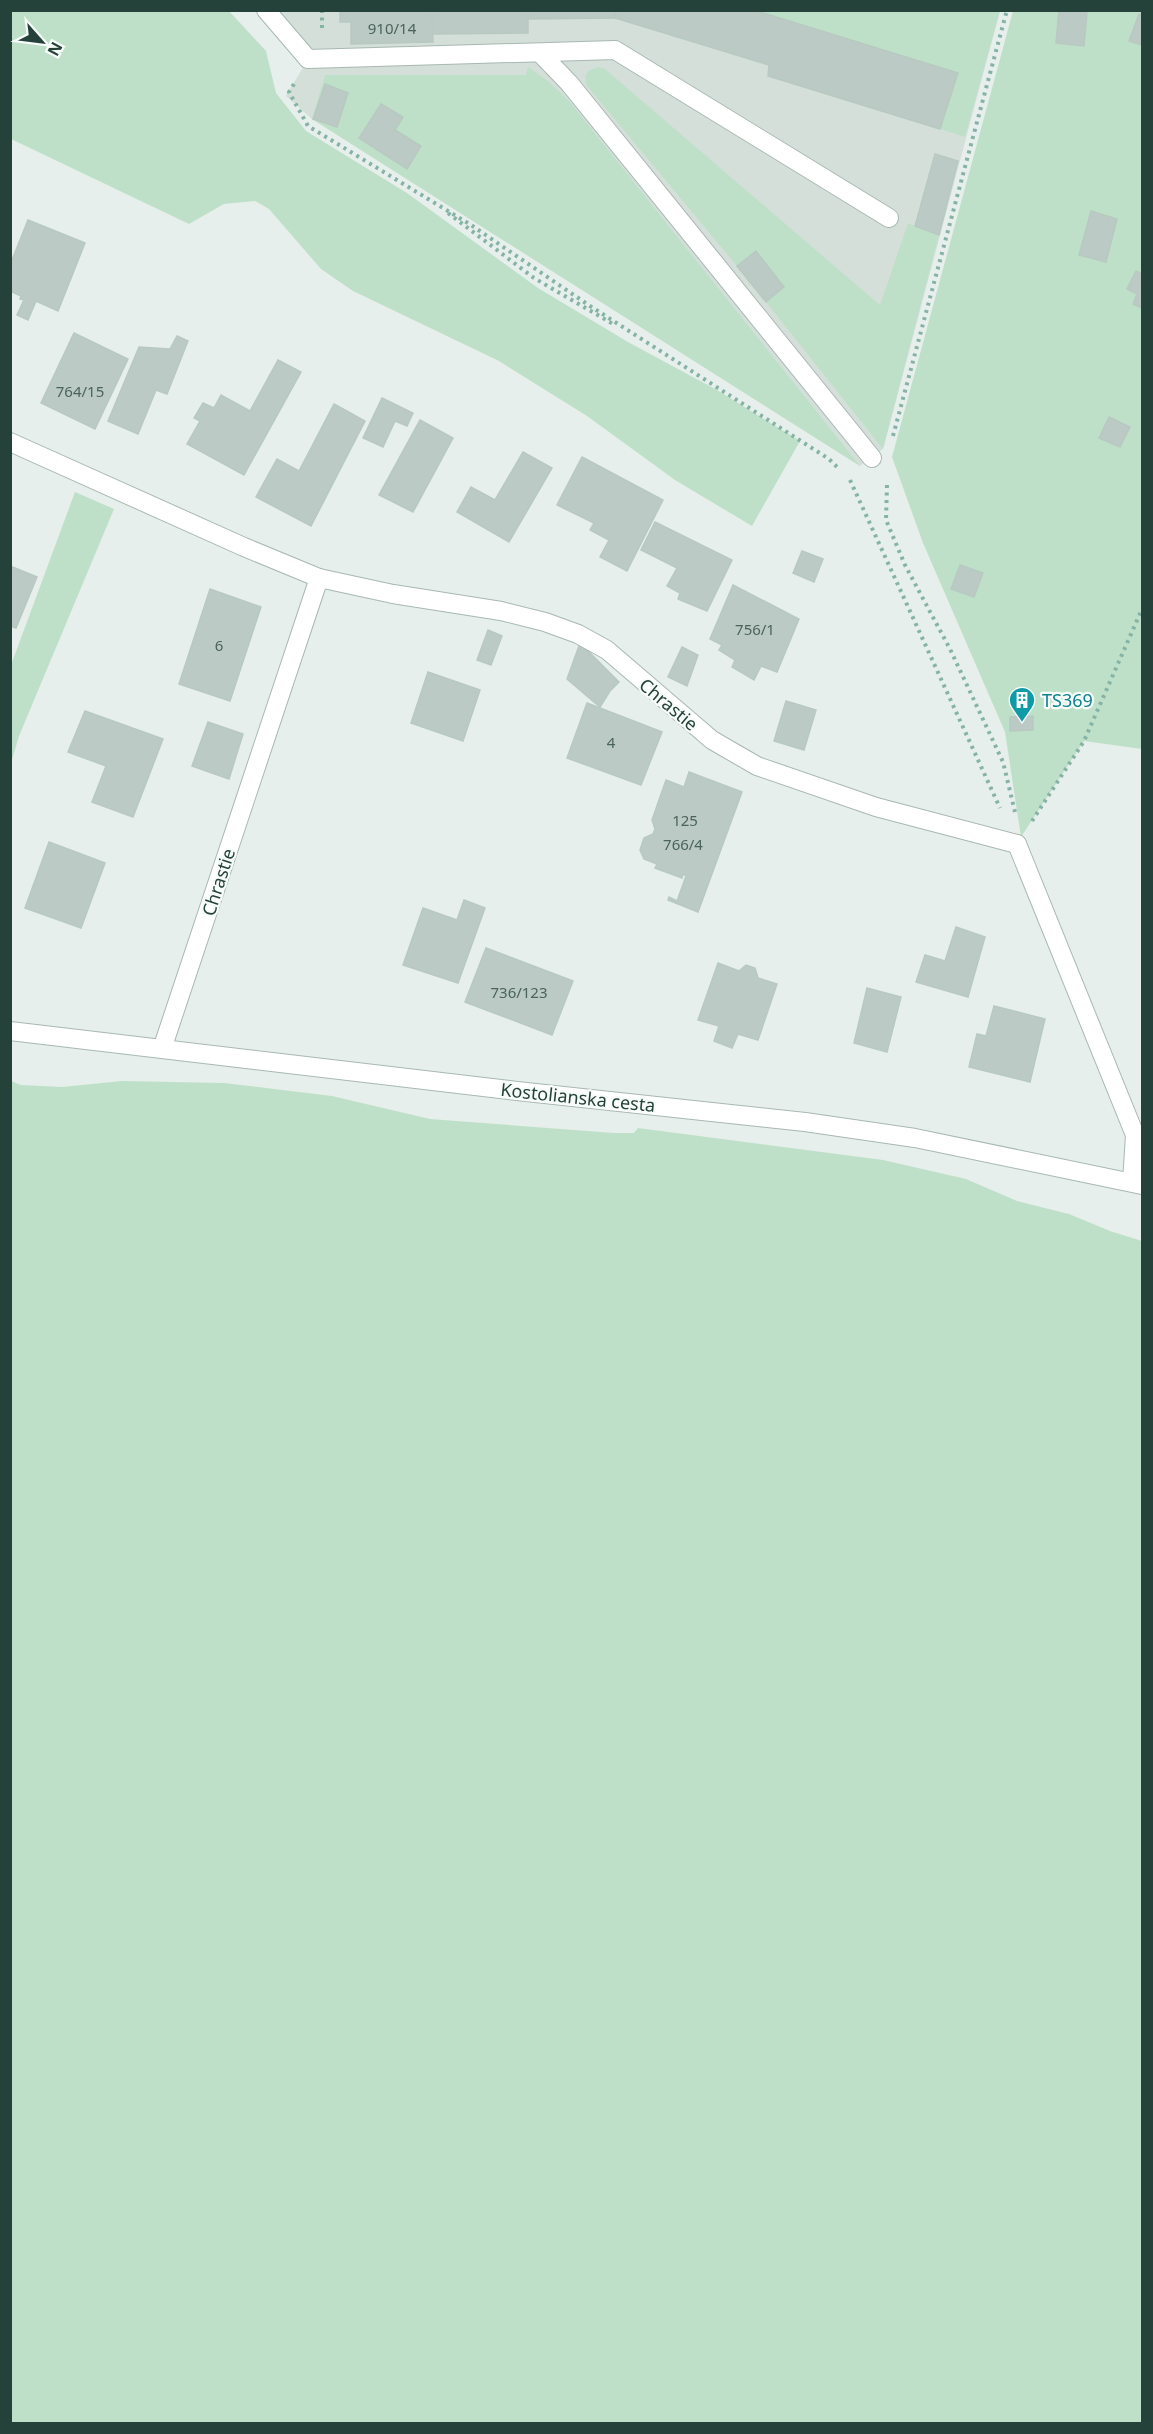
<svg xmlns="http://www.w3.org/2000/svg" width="1153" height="2434" font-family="'Noto Sans',sans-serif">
  <rect width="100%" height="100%" fill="#e6efeb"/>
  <!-- built -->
  <polygon fill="#d4dfda" points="266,11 1000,11 883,449 860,466 312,119 286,96 308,59"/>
  <!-- green -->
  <g fill="#bfe0c8">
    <polygon points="11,10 229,11 266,51 276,93 306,131 407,193 538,288 628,342 717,390 800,441 752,526 675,480 587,416 499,361 353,291 321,269 269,209 255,201 224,204 189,224 11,139"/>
    <polygon points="754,11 1000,11 965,137 940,129 958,73"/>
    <polygon points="1013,11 1142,11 1142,749 1084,741 1021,837 1005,732 923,543 892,457"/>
    <polygon points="528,67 548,81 570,102 860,466 312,119 325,75 526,75"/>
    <polygon points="598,67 605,69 880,305 908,223 939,235 883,449 766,302 784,287 756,251 737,266 587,86 585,77 588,71"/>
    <polygon points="75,492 114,509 19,736 11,763 11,665"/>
    <polygon points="11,1081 21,1085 62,1087 122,1081 224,1083 332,1096 430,1119 614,1133 634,1133 638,1128 883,1160 966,1179 1017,1201 1069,1214 1110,1231 1142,1241 1142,2423 11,2423"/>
  </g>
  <!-- building -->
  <g fill="#bbcac4" stroke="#b8c9c2" stroke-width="1.5">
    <polygon points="340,10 432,10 433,42 351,44 351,22 340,22"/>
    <polygon points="432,10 528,10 528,33 433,34"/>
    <polygon points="528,10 616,10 615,18 528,19"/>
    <polygon points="616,10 754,10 958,73 940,129 768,76 769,65 615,18"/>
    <polygon points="1059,10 1087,12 1084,46 1056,43"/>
    <polygon points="1139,14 1142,15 1142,45 1129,41"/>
    <polygon points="325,84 348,93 337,127 313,119"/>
    <polygon points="381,104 403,117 395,130 421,146 407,169 359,138"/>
    <polygon points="935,154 958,161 939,235 915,226"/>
    <polygon points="1091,211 1117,219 1106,262 1079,255"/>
    <polygon points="28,220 85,243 58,311 36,301 28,320 17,315 24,300 20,299 21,296 10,291 10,265"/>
    <polygon points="756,251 784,287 766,302 737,266"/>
    <polygon points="1136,271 1142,274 1142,308 1133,304 1137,294 1127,289"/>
    <polygon points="74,333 128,359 95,429 41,403"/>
    <polygon points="177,336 188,341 167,394 156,390 138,434 108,421 139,347 170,349"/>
    <polygon points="278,360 301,372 244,475 187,444 200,421 194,418 203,403 214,408 221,395 250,411"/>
    <polygon points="382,398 413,413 407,426 395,421 383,447 363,438"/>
    <polygon points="334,404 365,421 311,526 256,497 277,459 299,471"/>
    <polygon points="1109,417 1130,427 1120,447 1099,438"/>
    <polygon points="420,420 453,438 413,512 379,495"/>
    <polygon points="523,452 552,468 509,542 457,512 471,487 495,500"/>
    <polygon points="582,457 663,500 627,571 600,557 609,540 590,530 594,523 557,505"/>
    <polygon points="655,522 732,560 707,611 678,599 680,593 667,586 677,568 641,550"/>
    <polygon points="802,551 823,559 814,582 793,573"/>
    <polygon points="960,565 983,573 974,597 951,589"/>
    <polygon points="10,566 37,577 16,628 10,626"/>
    <polygon points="733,585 799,619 777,672 761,666 754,680 732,667 735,660 719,650 722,645 710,639"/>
    <polygon points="210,589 261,607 230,701 179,684"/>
    <polygon points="488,630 502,636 491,665 477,660"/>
    <polygon points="580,643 619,682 610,691 600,707 567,679"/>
    <polygon points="682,647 698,655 687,686 668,677"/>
    <polygon points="428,672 480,690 463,741 411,723"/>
    <polygon points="786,701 816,710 804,750 774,741"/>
    <polygon points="587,703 662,732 641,785 567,758"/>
    <polygon points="85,711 163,739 133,817 92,802 106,766 68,752"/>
    <polygon points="1033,716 1033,730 1010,731 1010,717"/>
    <polygon points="208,722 243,734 229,779 192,766"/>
    <polygon points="689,772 742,792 698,912 668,900 669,897 677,901 686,876 683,874 682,878 655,868 657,864 644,859 640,850 644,838 653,834 655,829 652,820 666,780 684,787"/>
    <polygon points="49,842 105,863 81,928 25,908"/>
    <polygon points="464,900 485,908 458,983 403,965 423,908 457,920"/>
    <polygon points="956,927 985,937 968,997 916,982 925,955 945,961"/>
    <polygon points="486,948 573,981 552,1035 465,1002"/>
    <polygon points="718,963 739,971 746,965 755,968 758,978 777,984 758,1040 738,1034 732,1048 714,1041 719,1026 698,1020"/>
    <polygon points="867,988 901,997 887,1052 854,1043"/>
    <polygon points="994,1006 1045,1019 1030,1082 969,1067 977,1034 986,1036"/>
  </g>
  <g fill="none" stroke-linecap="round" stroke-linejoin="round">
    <!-- service casing -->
    <g stroke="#a8b8b2" stroke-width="20">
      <g id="service">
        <polyline points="540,53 569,83 872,458"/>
        <polyline points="308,59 615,50 889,218"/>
        <polyline points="1017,844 1135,1135 1132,1182"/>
      </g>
    </g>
    <!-- minor casing -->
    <g stroke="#a8b8b2" stroke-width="20">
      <g id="minor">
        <polyline points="266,10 308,59"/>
        <polyline points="10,442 244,547 319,578 393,594 501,611 545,622 578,634 607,650 712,740 757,766 876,807 1017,844"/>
        <polyline points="162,1049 319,578"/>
      </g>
    </g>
    <!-- tertiary casing -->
    <g stroke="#a8b8b2" stroke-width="20">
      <polyline id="tertiary" points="10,1031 517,1091 805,1122 915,1138 1142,1185"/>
    </g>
    <!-- path -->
    <g stroke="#86b3a5" stroke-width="4" stroke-dasharray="3 4.5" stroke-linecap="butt">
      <polyline points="322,10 322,29"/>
      <polyline points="294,84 289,92 308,126 471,225 590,306 829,459 840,470"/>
      <polyline points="448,213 534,278 613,324"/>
      <polyline points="893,436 1007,10"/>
      <polyline points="850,480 1000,808"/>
      <polyline points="887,485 886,520 905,565 950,649 1003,762 1015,812"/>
      <polyline points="1032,821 1084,741 1142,609"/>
    </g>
    <!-- service -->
    <use href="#service" stroke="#fff" stroke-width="18"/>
    <!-- minor -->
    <use href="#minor" stroke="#fff" stroke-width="18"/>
    <!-- tertiary -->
    <use href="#tertiary" stroke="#fff" stroke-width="18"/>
  </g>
  <!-- icons -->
  <defs>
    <g id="building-pin" transform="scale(1.35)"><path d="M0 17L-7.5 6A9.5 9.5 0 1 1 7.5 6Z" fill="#0f9aa8" stroke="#f7fbf9"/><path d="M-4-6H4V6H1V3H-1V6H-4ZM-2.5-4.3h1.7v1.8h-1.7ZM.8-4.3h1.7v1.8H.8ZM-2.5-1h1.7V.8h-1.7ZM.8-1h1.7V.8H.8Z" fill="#fff"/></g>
  </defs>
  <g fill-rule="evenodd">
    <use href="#building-pin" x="1022" y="700"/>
  </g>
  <g text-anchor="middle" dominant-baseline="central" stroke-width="4.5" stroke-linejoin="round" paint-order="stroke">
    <!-- number labels -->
    <g font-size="15" fill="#4a645c">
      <text x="392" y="28">910/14</text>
      <text x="80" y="391">764/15</text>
      <text x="755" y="629">756/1</text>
      <text x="219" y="645">6</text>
      <text x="611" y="742">4</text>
      <text x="685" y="820">125</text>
      <text x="683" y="844">766/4</text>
      <text x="519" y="992">736/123</text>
    </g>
    <!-- culture labels -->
    <g font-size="18" fill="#0d838f" stroke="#f7fbf9" text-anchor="start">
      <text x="1042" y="700">TS369</text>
    </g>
    <!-- street labels -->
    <g font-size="18" fill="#24423a" stroke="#f7fbf9">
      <text transform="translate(669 704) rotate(40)">Chrastie</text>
      <text transform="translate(218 882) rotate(-72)">Chrastie</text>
      <text transform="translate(578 1097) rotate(6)">Kostolianska cesta</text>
    </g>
  </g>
  <!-- border -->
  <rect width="1153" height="2434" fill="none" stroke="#24423a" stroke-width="24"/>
  <!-- north arrow -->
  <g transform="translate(42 42) rotate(118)" stroke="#f7fbf9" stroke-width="4.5" paint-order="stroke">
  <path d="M0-4.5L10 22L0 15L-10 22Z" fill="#24423a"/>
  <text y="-9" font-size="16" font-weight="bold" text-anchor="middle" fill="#24423a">N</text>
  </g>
</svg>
